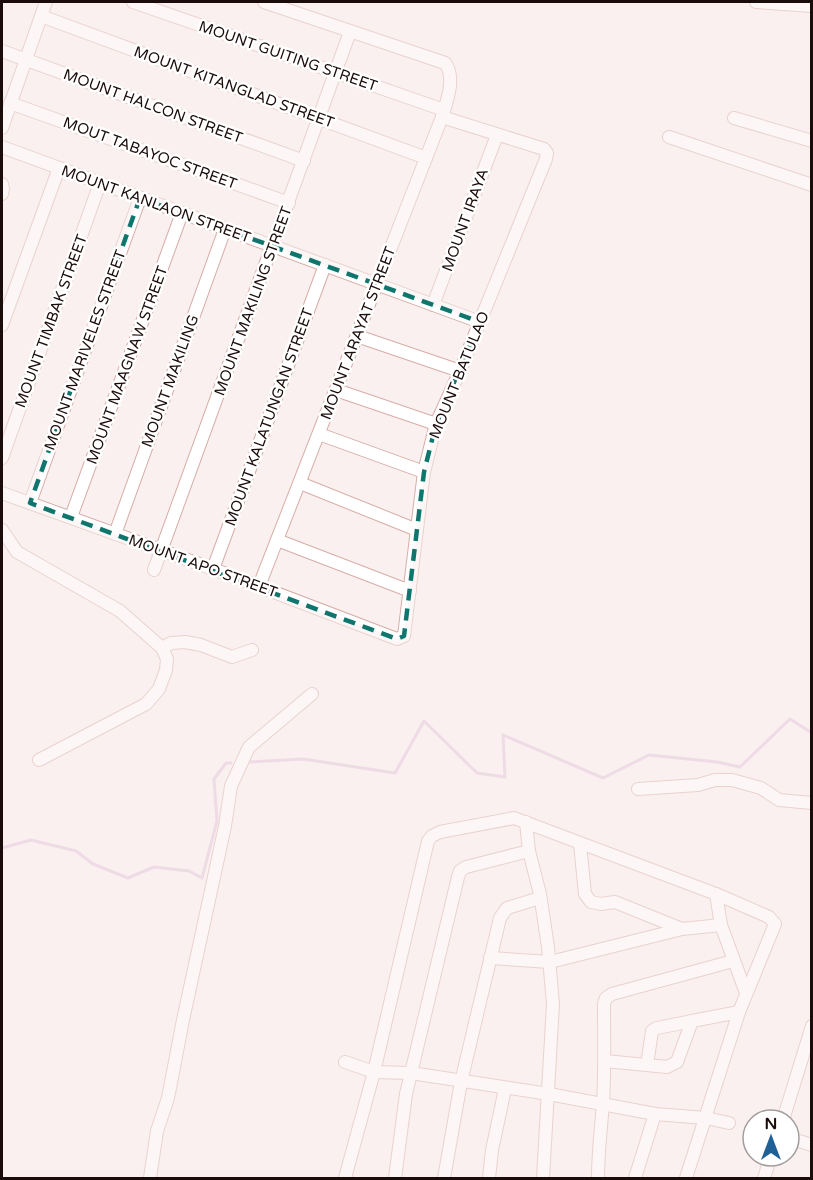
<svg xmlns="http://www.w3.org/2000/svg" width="813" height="1180" font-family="'Varela Round',sans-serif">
  <rect width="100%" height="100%" fill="#f9f0ef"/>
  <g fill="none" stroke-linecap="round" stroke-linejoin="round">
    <!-- stream -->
    <g stroke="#e2c1dc" stroke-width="3">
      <polyline points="250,762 303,759 395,773 424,721 477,773 505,777 503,735 603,778 649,755 717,762 740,767 790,719 812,733"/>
      <polyline points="2,848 31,840 76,851 93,864 128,878 154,867 189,871 202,878 217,821 214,779 226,763 231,763"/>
    </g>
    <!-- street casing -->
    <g stroke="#d7ada7" stroke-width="14">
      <g id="street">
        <polyline points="133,2 444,110"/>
        <polyline points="756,2 812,6"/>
        <polyline points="41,16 426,158"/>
        <polyline points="2,51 304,161"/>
        <polyline points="10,103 289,203"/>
        <polyline points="734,118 812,141"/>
        <polyline points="2,128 46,2"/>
        <polyline points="669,137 812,185"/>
        <polyline points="2,147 480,322"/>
        <polyline points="2,184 3,189 2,194"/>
        <polyline points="433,305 497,135"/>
        <polyline points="2,325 59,168"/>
        <polyline points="357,336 460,371"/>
        <polyline points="336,390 436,424"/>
        <polyline points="319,434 424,472"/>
        <polyline points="2,458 100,183"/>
        <polyline points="300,483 417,530"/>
        <polyline points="2,493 213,569 397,639 404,636 424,472 436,424 460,371 546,159 547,153 544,149 442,117"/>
        <polyline points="30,503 140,198"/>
        <polyline points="71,517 182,213"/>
        <polyline points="2,530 17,552 120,611 162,648 167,659 166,670 159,689 146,704 39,760"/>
        <polyline points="115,534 225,229"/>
        <polyline points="277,540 410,591"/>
        <polyline points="213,569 325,265"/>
        <polyline points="154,570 350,32"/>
        <path d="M259 586 442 117C447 101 456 77 445 63L264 2"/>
        <polyline points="162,648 171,643 185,642 201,645 232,657 252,650"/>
        <polyline points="638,789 698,785 715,780 732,780 761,788 779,800 812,803"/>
        <polyline points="526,822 529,851 540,894 548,947 553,1004 543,1178"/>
        <polyline points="580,844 585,894 591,902 601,904 615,902 682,929"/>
        <polyline points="716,894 721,925 746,993"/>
        <polyline points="490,958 550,962 682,929 721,925"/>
        <polyline points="605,1061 667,1067 677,1062 692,1021 739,1012"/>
        <polyline points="345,1062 374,1072 411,1073 549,1094 655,1114 706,1118 729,1123"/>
        <polyline points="647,1065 652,1031 657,1028 692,1021"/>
        <polyline points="783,1120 812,1026"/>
        <polyline points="789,1138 812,1145"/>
        <polyline points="150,1178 157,1131 168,1098 183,1020 225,826 231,786 249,747 312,694"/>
        <polyline points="345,1178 374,1072 428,841 432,836 440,832 514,818 716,894 769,917 775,924 739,1012 686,1178"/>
        <polyline points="395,1178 406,1094 458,877 460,871 466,867 529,851"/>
        <polyline points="444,1178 461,1082 500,918 507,908 540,898"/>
        <polyline points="489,1178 492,1150 505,1089"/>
        <path d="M598 1178C598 1153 601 1129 603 1103 605 1070 604 1037 604 1004L606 998 612 994 733 961"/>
        <polyline points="635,1178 655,1114"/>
        <polyline points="764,1178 771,1156"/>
      </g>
    </g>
    <!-- street -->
    <use href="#street" stroke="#fff" stroke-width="12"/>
  </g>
  <!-- marked area -->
  <path d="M0 0H813V1180H0ZM140 198 480 322 436 424 424 472 404 636 397 639 30 503Z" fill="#f9f0ef" fill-opacity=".55" fill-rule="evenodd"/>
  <path fill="none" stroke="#0f766e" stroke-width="4.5" stroke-dasharray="12 8" stroke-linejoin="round" d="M140 198 480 322 436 424 424 472 404 636 397 639 30 503Z"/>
  <g text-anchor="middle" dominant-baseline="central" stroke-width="5" stroke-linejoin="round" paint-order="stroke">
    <!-- street labels -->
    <g font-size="15" fill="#1a0c0a" stroke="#fff">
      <text transform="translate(288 56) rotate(19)">MOUNT GUITING STREET</text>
      <text transform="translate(234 87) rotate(20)">MOUNT KITANGLAD STREET</text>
      <text transform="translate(153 106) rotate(20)">MOUNT HALCON STREET</text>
      <text transform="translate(150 153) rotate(20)">MOUT TABAYOC STREET</text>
      <text transform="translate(156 204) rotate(20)">MOUNT KANLAON STREET</text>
      <text transform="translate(465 220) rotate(-70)">MOUNT IRAYA</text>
      <text transform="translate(253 301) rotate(-70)">MOUNT MAKILING STREET</text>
      <text transform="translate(51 321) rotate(-70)">MOUNT TIMBAK STREET</text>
      <text transform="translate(358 333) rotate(-69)">MOUNT ARAYAT STREET</text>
      <text transform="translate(85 350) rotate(-70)">MOUNT MARIVELES STREET</text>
      <text transform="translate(127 365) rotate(-70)">MOUNT MAAGNAW STREET</text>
      <text transform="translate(459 375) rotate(-68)">MOUNT BATULAO</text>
      <text transform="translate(170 381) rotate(-70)">MOUNT MAKILING</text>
      <text transform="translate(269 417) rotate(-70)">MOUNT KALATUNGAN STREET</text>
      <text transform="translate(203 566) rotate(20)">MOUNT APO STREET</text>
    </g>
  </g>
  <!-- border -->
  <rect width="813" height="1180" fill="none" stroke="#1a0c0a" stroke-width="6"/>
  <!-- north arrow -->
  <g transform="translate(771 1138)"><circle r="28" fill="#ffffff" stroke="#a39e9d" stroke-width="1.5"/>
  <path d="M0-4.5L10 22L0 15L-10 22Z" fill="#1f6196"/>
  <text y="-9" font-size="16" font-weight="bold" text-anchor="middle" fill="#1a0c0a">N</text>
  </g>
</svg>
